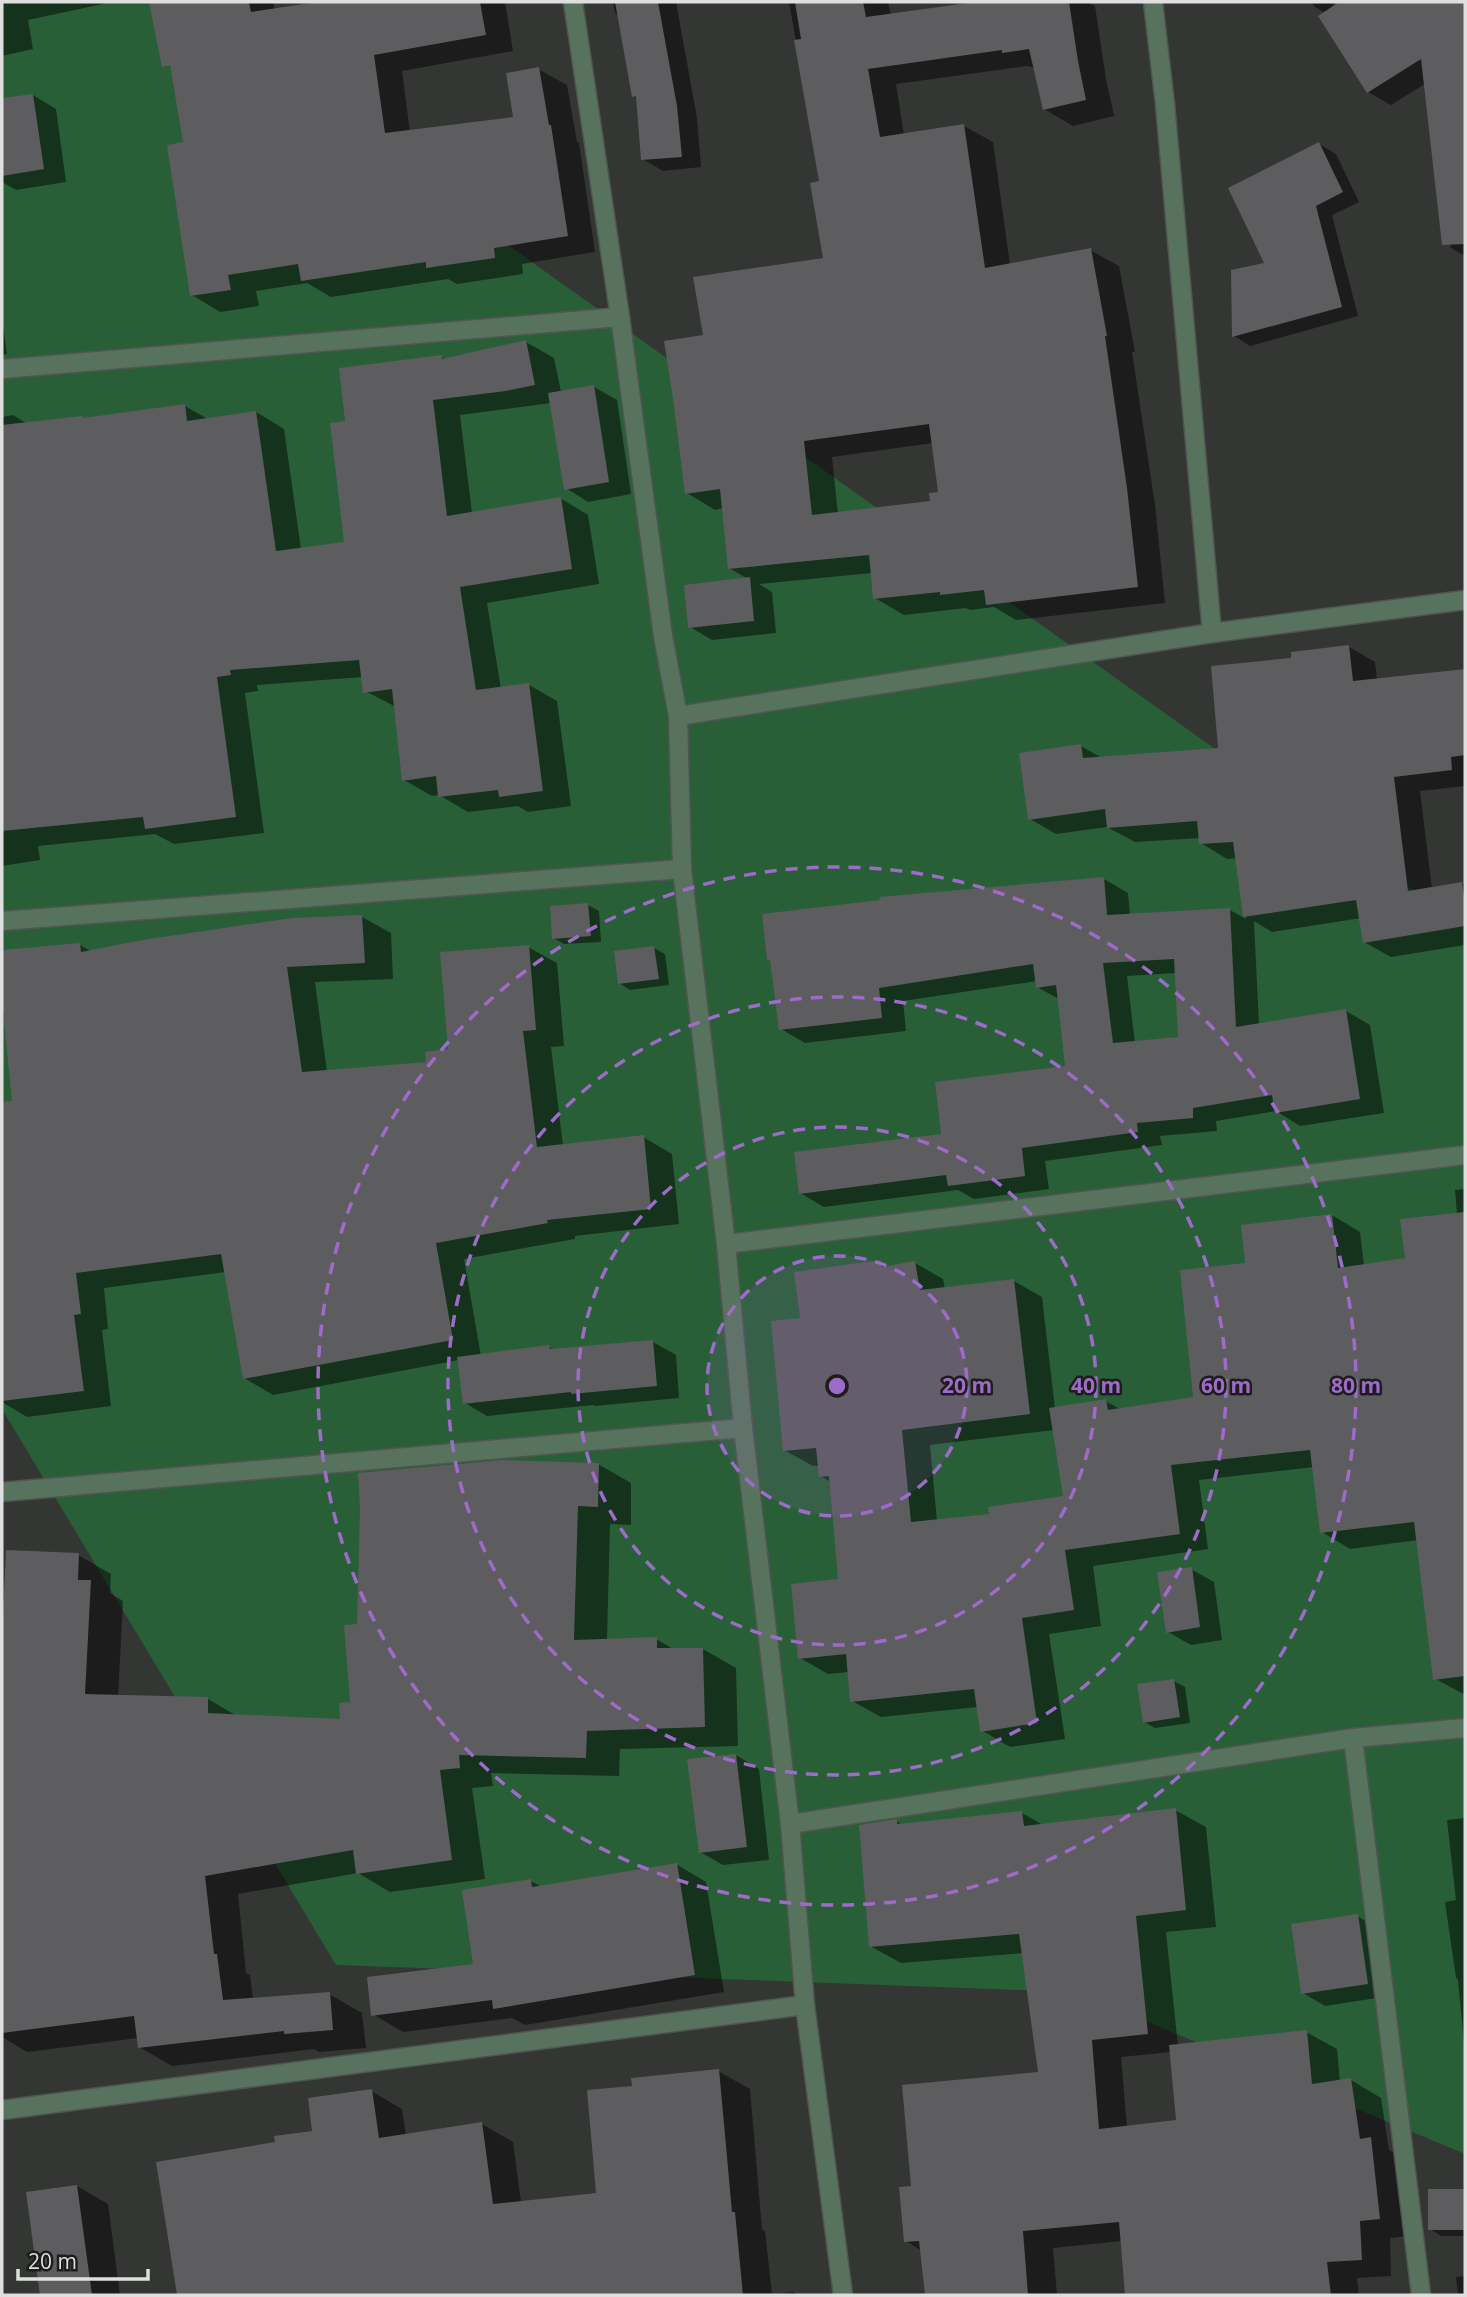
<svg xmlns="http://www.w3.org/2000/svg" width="1467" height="2297" font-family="'Open Sans',sans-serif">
  <rect width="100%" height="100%" fill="#333633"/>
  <!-- green -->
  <polygon fill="#295f37" points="2,2 167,2 1465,927 1465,2154 1076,1992 336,1965 2,1409"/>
  <!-- shadow -->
  <g fill="#0007" fill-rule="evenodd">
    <polygon points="2,2 112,2 28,20 33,49 2,56"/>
    <polygon points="196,2 273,2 275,10 329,2 505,2 513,51 402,71 410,132 515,118 538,69 567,85 577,142 579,143 595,252 522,264 523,274 457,284 448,279 331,297 307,283 256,291 259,306 220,312 192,295 185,144 200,86"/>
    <polygon points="613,2 676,2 697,118 701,167 663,171 643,159 638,98 634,95 619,16 615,13"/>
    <path d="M789 2H888L891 15 985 2H1087L1095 6 1106 79 1114 116 1073 126 1044 109 1035 68 1027 66 896 84 904 135 964 126 993 142 1010 265 1090 250 1119 266 1135 352H1132L1155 505 1165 603 1016 620 994 607 970 610 966 608 904 615 875 598 872 573 759 584 772 592 776 633 712 640 690 627 748 579 729 568 723 508 715 510 687 493 705 337 826 260 821 183ZM933 443 940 493 932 502 838 514 832 457Z"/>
    <polygon points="1311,2 1333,2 1334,7 1343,2 1385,3 1433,79 1391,105 1368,92 1325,13 1315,7"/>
    <polygon points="1426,2 1465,2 1465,256 1451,248 1439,185 1448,101"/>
    <polygon points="33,95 56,109 66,182 16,190 2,182 2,100"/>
    <polygon points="1319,144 1336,154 1359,202 1332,215 1358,316 1250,346 1234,336"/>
    <polygon points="2,317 7,354 2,355"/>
    <polygon points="526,342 554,358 561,392 594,387 617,400 631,494 588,502 566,488 551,403 460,415 472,513 560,498 588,515 599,584 487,603 501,689 529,685 557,701 571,806 528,812 518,806 468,812 439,795 432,796 404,780 396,707 365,691 363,677 257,685 258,691 245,693 264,833 174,844 155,834 38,846 40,860 2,866 2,417 13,415 28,424 86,420 185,406 208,419 256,412 284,429 301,549 346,543 347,422 441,357 447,360"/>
    <path d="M1349 647 1375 662 1377 680 1465 669V786L1420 791 1432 889 1465 884V945L1391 957 1364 942 1361 918 1272 932 1254 921 1259 1025 1346 1011 1370 1025 1384 1113 1300 1126 1276 1111 1216 1121 1217 1131 1160 1136 1162 1145 1045 1161 1049 1189 974 1199 958 1190 824 1207 800 1193 943 1135 1067 1068 1059 999 1037 987V981L903 1001 906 1031 805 1043 781 1029 772 961 769 959 1104 879 1128 893 1130 916 1230 910 1246 919 1237 858 1227 859 1201 843 1200 838 1135 842 1107 827 1056 834 1030 819 1081 746 1102 758 1220 749 1293 659ZM1176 973 1180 1038 1135 1043 1127 976Z"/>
    <polygon points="588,905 599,911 601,942 564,944 553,938"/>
    <polygon points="362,917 391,933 393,979 315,982 327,1072 428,1063 450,1051 528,947 557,963 564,1046 551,1047 563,1146 643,1137 672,1154 679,1224 575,1236 575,1239 464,1259 481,1356 549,1347 555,1350 653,1342 676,1355 679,1398 595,1406 593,1405 487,1416 465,1403 459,1360 273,1395 244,1378 226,1272 104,1288 108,1329 102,1330 111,1406 27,1417 2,1402 2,1104 14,1102 7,1019 2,1019 2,952 80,945 92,952"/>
    <polygon points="654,948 665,954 669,985 630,990 619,983"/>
    <path d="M1465 1189V1695L1434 1678 1418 1540 1350 1549 1322 1532 1314 1467 1199 1480 1208 1549 1093 1566 1101 1626 1049 1634 1065 1739 1010 1747 981 1730 978 1707 881 1717 852 1701 849 1672 828 1674 800 1658 840 1581 831 1482 820 1476 819 1466H813L784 1450 802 1320 880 1262 890 1267 915 1263 943 1279 945 1289 1014 1281 1042 1297 1055 1409 1105 1401 1122 1410 1195 1398 1247 1265 1332 1215 1360 1232 1364 1266 1407 1259 1457 1214 1455 1190ZM1054 1430 1065 1497 991 1515 937 1521 930 1445Z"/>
    <polygon points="598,1464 631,1483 631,1525 610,1524 607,1640 656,1639 675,1650 703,1649 736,1668 738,1746 620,1749 619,1776 491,1773 493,1786 472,1788 485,1879 390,1892 358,1873 238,1894 246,1973 250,1975 253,1999 329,1994 362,2013 366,2048 319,2052 314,2049 172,2066 139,2047 138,2038 27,2052 2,2037 2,1856 4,1856 2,1817 2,1670 8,1551 78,1555 111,1574 110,1593 123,1601 118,1697 208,1699 237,1716 342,1721 352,1704 359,1625"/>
    <polygon points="1191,1569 1214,1582 1222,1640 1191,1645 1168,1632"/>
    <polygon points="1174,1681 1185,1687 1190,1723 1155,1728 1144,1722"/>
    <polygon points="736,1755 759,1769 769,1860 723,1865 700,1852"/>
    <path d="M1175 1810 1206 1827 1216 1927 1166 1932 1178 2046 1306 2032 1337 2049 1340 2082 1351 2080 1381 2098 1389 2150 1401 2157 1410 2236 1390 2238 1391 2276 1357 2278 1359 2295H1127L1122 2241 1053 2248 1057 2295H926L922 2251 906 2241 913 2188 1040 2074 1023 1953 901 1963 870 1946 896 1821 903 1825 1022 1813 1043 1825ZM1171 2052 1178 2121 1127 2127 1121 2057Z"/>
    <polygon points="1465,1818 1465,2055 1458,1980 1456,1978 1445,1902 1456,1900 1447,1820"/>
    <polygon points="676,1864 706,1882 724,1992 525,2025 512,2018 403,2032 373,2014 475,1966 531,1881 542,1887"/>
    <polygon points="1357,1916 1380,1929 1390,1996 1325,2006 1303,1993"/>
    <polygon points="718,2071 750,2089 762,2229 765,2231 772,2294 793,2292 799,2295 179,2295 158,2164 277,2144 314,2133 371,2091 402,2109 406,2135 482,2124 513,2142 521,2202 598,2194 634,2088"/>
    <polygon points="77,2186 108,2204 120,2295 42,2295 28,2193"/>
    <polygon points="1430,2191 1465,2191 1465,2236 1441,2236 1430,2229"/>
    <polygon points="1465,2276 1465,2295 1458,2295 1456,2277"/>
  </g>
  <!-- building -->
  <g fill="#5d5c5f" fill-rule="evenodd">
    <polygon points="149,2 249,2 251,12 317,2 480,2 486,35 374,55 385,133 513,117 506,73 539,67 549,125 551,125 568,236 494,248 495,258 426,268 426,262 301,281 298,264 228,275 231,290 190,296 167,145 183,142 170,65 162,67"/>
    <polygon points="615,2 658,2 677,106 682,157 641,160 636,96 632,97"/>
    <path d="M795 2H863L866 17 975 2H1069L1078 61 1086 100 1043 110 1029 49 1002 53V50L868 69 880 137 964 124 985 268 1091 248 1107 336H1105L1127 488 1138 587 986 605 984 590 940 595V592L873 599 869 555 728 569 720 489 685 494 673 398 664 341 703 335 693 277 823 258 810 183 819 181 794 40 801 39ZM929 424 938 492 929 493 930 501 812 515 804 441Z"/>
    <polygon points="1339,2 1465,2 1465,244 1442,245 1421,59 1367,93 1318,16"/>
    <polygon points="33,94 44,169 2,176 2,98"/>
    <polygon points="1319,142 1343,192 1316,206 1342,307 1232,337 1231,270 1264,263 1228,188"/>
    <polygon points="526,340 535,385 506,391 433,400 447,516 561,497 572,569 460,587 476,690 529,683 543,791 499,797 498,790 438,797 436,776 402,781 392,689 363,693 359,660 230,670 231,675 217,677 236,817 145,829 143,817 2,831 2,425 82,416 83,418 185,404 187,421 256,411 276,551 344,542 330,423 345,421 339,368 442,355 442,359"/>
    <polygon points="594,385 609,482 564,490 548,393"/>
    <polygon points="750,577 754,621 688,628 684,585"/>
    <polygon points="1349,645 1353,681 1465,669 1465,755 1451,757 1452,770 1394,777 1408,891 1462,882 1465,904 1465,926 1363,943 1356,900 1243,917 1233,842 1199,844 1197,821 1107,828 1105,809 1028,820 1019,753 1081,744 1083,758 1218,748 1211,666 1291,658 1291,652"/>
    <path d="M1104 877 1107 915 1230 908 1236 1027 1346 1009 1360 1099 1275 1113 1272 1095 1193 1108V1118L1137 1123 1138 1132 1022 1148 1025 1176 948 1186 946 1175 799 1194 794 1152 941 1134 935 1082 1065 1066 1056 985 1036 988 1033 964 879 988 882 1018 779 1030 770 960H767L762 914 880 900 879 897ZM1174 959 1178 1037 1113 1043 1103 963Z"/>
    <polygon points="588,903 591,936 552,939 550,906"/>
    <polygon points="362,915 365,963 287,967 302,1072 426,1062 425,1052 448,1049 440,952 529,945 536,1030 523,1031 537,1147 644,1135 651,1209 547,1220 548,1223 436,1243 453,1340 243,1379 221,1254 76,1273 81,1314 74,1315 84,1391 2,1401 2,1102 12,1101 2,1001 2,950 80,943 81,952 158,937 149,939 292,918"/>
    <polygon points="654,946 659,979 618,984 614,951"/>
    <polygon points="1465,1212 1465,1676 1433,1680 1414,1522 1320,1533 1310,1450 1171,1465 1180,1534 1065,1550 1074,1610 1022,1618 1037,1723 980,1732 974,1689 850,1702 846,1654 798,1659 791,1584 838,1579 829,1476 819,1477 816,1448 783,1451 771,1321 800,1318 794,1272 881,1260 882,1267 915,1261 920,1290 1014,1279 1030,1414 902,1430 911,1522 989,1514 988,1507 1063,1496 1049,1408 1106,1399 1108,1410 1193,1397 1180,1270 1245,1263 1241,1225 1332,1214 1338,1268 1405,1258 1400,1219"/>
    <polygon points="653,1340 657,1386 571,1394 571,1392 463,1404 457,1357 549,1345 550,1349"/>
    <polygon points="504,1460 599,1463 598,1507 578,1506 574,1640 657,1637 657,1648 703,1648 705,1727 587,1731 586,1758 459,1755 460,1768 440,1770 452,1860 356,1874 353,1850 205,1876 214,1954 217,1954 223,2000 330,1992 333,2030 284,2034 284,2031 138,2048 134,2016 2,2033 2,1637 6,1550 79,1553 78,1580 91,1580 85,1694 208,1697 208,1713 340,1719 339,1703 350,1702 344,1625 357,1624 360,1509 358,1473"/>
    <polygon points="1192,1567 1200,1627 1166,1633 1157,1572"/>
    <polygon points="1174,1679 1180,1717 1143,1723 1137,1684"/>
    <polygon points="736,1754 747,1847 699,1853 687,1759"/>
    <polygon points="1176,1808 1186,1910 1136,1916 1148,2034 1092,2040 1099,2129 1176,2120 1169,2045 1307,2030 1312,2084 1351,2078 1360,2139 1371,2137 1380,2219 1360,2221 1362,2260 1327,2262 1331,2295 1125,2295 1119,2222 1023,2231 1028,2295 925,2295 919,2241 904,2242 899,2187 911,2186 902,2085 1038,2072 1019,1934 869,1947 859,1825 897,1819 897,1824 1022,1811 1024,1826"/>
    <polygon points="677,1863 695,1975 493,2009 492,2000 371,2016 367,1977 473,1964 462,1890 531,1879 532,1887"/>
    <polygon points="1358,1914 1368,1984 1301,1994 1291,1924"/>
    <polygon points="719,2069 732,2212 735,2212 743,2295 177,2295 156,2162 275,2142 274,2136 312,2131 308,2098 372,2089 379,2138 482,2122 493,2204 596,2193 587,2090 632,2086 631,2078"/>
    <polygon points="77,2185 92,2295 40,2295 26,2192"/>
    <rect x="1428" y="2189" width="37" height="41"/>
  </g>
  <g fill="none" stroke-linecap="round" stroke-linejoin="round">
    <!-- minor casing -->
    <g stroke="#525452" stroke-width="21">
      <g id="minor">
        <polyline points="573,2 620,317 663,636 678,716 682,869 726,1244 743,1428 790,1824 805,2005 843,2295"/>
        <polyline points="2,369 620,317"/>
        <polyline points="1212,633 1465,600"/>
        <polyline points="678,716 1212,633 1165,104 1153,2"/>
        <polyline points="2,921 682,869"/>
        <polyline points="726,1244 1465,1155"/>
        <polyline points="2,1492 743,1428"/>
        <polyline points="1353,1738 1421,2295"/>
        <polyline points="790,1824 1353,1738 1465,1728"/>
        <polyline points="2,2110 805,2005"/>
      </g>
    </g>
    <!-- minor -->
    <use href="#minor" stroke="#58735d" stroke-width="18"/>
  </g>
  <!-- distance rings -->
  <circle cx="837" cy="1386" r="130" fill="#9e6bca" fill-opacity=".12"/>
  <g fill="none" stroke="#9e6bca" stroke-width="3.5" stroke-dasharray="12 9">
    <circle cx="837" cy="1386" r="130"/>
    <circle cx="837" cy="1386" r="259"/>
    <circle cx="837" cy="1386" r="389"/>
    <circle cx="837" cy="1386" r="519"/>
  </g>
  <circle cx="837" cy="1386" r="10" fill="#9e6bca" stroke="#1c1d1c" stroke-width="3.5"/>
  <g font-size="21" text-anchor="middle" font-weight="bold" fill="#9e6bca" stroke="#1c1d1c" stroke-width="5" stroke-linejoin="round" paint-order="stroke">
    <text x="967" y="1393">20 m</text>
    <text x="1096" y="1393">40 m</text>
    <text x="1226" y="1393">60 m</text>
    <text x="1356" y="1393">80 m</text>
  </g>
  <!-- border -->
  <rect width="1467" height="2297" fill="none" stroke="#dedfde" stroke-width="7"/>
  <!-- scale -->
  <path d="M18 2269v10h130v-10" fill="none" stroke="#dedfde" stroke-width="3.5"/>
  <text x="28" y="2269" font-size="21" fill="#dedfde" stroke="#1c1d1c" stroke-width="5" paint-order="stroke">20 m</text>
</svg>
